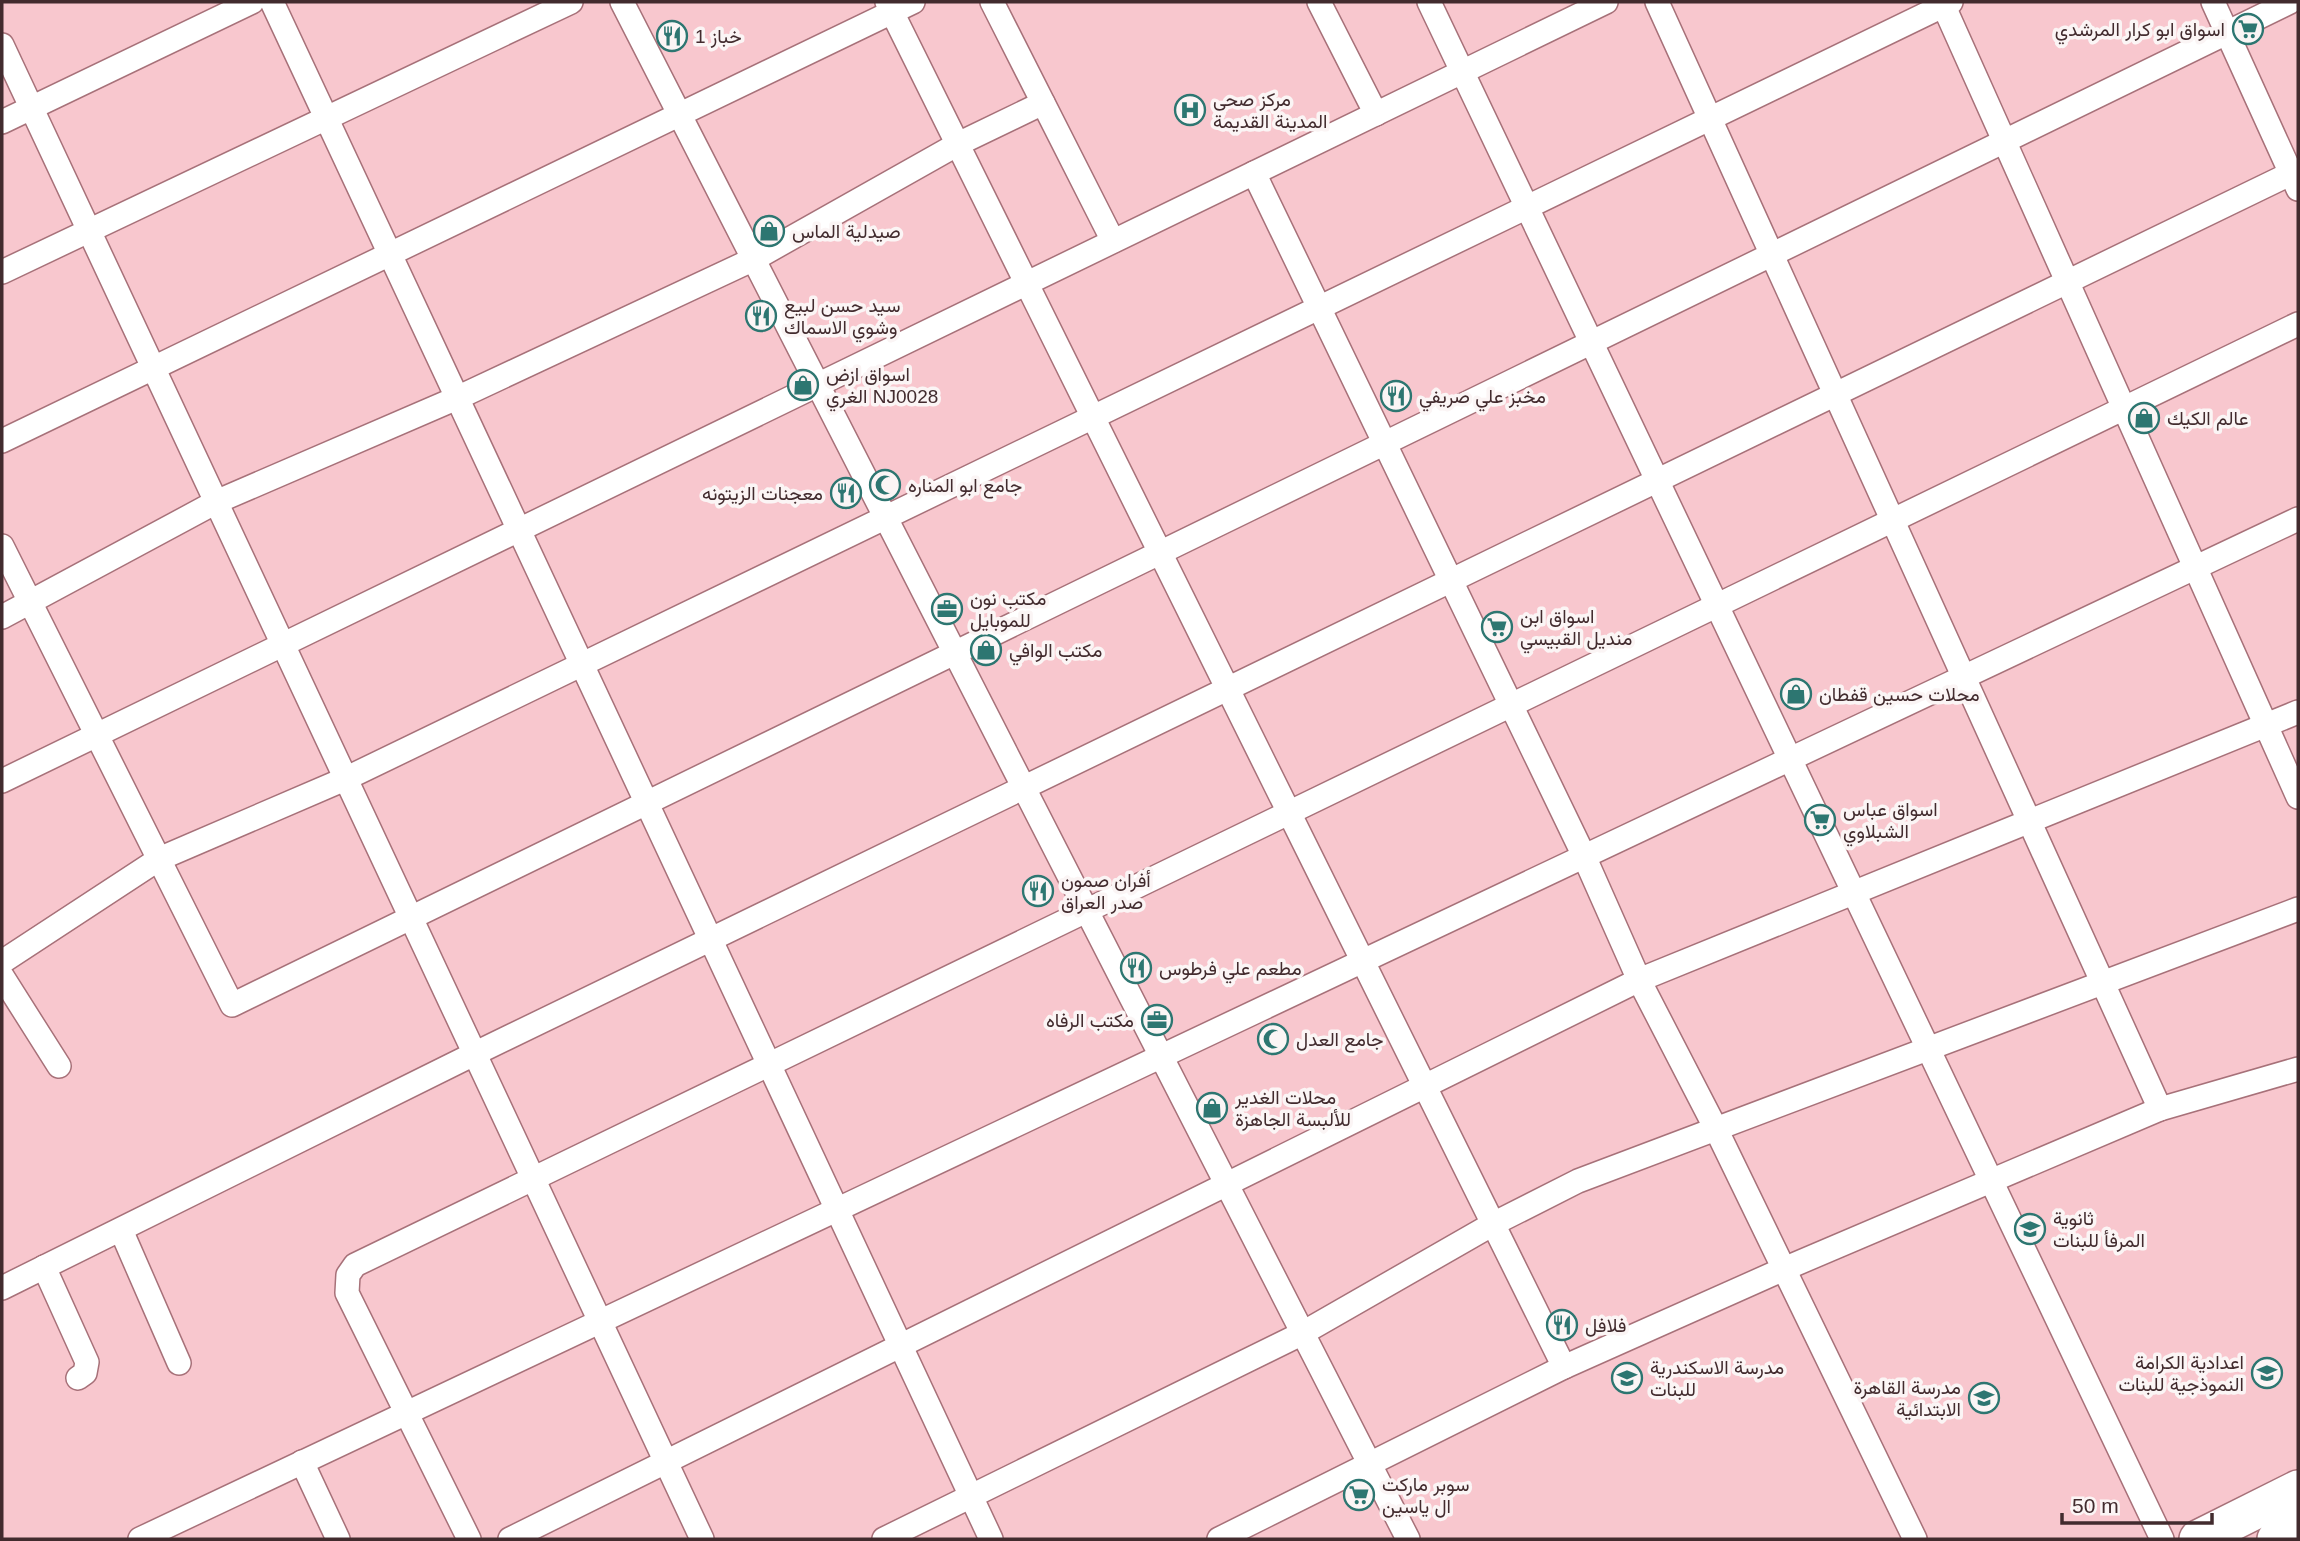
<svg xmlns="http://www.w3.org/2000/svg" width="2300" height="1541" font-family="Arial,Vazirmatn,sans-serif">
  <rect width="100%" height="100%" fill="#f8c7ce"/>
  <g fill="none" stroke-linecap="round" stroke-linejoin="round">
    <!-- street casing -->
    <g stroke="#a77179" stroke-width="26">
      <g id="street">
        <polyline points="272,2 991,1539"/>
        <polyline points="622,2 1408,1539"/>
        <polyline points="887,2 1564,1367"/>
        <polyline points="992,2 1113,241"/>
        <polyline points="1319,2 1376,114"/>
        <polyline points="1429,2 2162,1539"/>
        <polyline points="1657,2 2160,1109"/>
        <polyline points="1942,2 2298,797"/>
        <polyline points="2213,2 2298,189"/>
        <polyline points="2,45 702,1539"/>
        <polyline points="2,122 252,2"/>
        <polyline points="1254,173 1584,856 1639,980 1716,1129 1915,1539"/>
        <polyline points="2,272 571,2"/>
        <polyline points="2,441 913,2"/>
        <polyline points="2,546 232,1005 2290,2"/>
        <polyline points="2,617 216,502 457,398 754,259 958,144 1043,103"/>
        <polyline points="2,781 1606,2"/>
        <polyline points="2,962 159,859 345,779 1951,2"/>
        <polyline points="2,976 59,1066"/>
        <polyline points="121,1230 179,1363"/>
        <polyline points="44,1267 87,1362 85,1373 78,1378"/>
        <polyline points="2,1288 474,1054 2298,170"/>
        <polyline points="302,1462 338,1539"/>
        <polyline points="140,1539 2298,519"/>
        <polyline points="469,1539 347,1293 348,1275 355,1265 2298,324"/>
        <polyline points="510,1539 1639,980 2298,712"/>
        <polyline points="884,1539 1301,1334 1493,1224 1578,1181 2298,909"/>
        <polyline points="1219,1539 1564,1367 1784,1269 2160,1109 2298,1069"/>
      </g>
    </g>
    <!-- primary casing -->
    <g stroke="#a77179" stroke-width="40">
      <g id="primary">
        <polyline points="2198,1539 2298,1489"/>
        <polyline points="2276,1539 2298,1528"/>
      </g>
    </g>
    <!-- street -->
    <use href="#street" stroke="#fff" stroke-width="23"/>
    <!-- primary -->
    <use href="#primary" stroke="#fff" stroke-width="37"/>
  </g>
  <!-- icons -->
  <defs>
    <g id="supermarket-ring" transform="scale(1.575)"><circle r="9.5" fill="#fbf5f5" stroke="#2d7671" stroke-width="1.5"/><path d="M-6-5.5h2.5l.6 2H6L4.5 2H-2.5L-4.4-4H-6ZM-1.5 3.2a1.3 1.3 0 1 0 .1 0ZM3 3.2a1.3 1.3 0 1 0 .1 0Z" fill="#2d7671"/></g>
    <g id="restaurant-ring" transform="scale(1.575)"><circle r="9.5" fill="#fbf5f5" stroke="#2d7671" stroke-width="1.5"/><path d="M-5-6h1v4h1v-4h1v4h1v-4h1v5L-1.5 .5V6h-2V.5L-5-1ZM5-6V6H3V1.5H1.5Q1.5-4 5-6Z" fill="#2d7671"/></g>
    <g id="hospital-ring" transform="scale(1.575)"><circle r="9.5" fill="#fbf5f5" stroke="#2d7671" stroke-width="1.5"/><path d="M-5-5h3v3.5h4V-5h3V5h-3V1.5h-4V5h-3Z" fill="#2d7671"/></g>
    <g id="shop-ring" transform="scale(1.575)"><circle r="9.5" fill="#fbf5f5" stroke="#2d7671" stroke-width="1.5"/><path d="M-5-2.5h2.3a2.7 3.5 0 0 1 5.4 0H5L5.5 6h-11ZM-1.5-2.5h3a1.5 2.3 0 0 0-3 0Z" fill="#2d7671"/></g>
    <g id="mosque-ring" transform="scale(1.575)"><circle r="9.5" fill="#fbf5f5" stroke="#2d7671" stroke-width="1.5"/><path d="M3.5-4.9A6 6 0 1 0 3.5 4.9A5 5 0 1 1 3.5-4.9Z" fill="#2d7671"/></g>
    <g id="office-ring" transform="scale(1.575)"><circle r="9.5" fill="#fbf5f5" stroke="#2d7671" stroke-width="1.5"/><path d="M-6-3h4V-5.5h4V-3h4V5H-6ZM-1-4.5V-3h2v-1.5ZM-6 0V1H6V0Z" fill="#2d7671"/></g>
    <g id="school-ring" transform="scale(1.575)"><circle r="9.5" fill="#fbf5f5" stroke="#2d7671" stroke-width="1.5"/><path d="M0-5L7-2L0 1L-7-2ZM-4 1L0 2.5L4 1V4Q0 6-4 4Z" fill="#2d7671"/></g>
  </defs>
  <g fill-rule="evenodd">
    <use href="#supermarket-ring" x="2248" y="29"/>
    <use href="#restaurant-ring" x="672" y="36"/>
    <use href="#hospital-ring" x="1190" y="110"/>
    <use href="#shop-ring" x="769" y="231"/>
    <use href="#restaurant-ring" x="761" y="316"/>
    <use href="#shop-ring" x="803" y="385"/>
    <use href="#restaurant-ring" x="1396" y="396"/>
    <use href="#shop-ring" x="2144" y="418"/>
    <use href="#mosque-ring" x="885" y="485"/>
    <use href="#restaurant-ring" x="846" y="493"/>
    <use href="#office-ring" x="947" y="609"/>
    <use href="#supermarket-ring" x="1497" y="627"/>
    <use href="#shop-ring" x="986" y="650"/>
    <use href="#shop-ring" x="1796" y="694"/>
    <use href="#supermarket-ring" x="1820" y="820"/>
    <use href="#restaurant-ring" x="1038" y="891"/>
    <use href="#restaurant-ring" x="1136" y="968"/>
    <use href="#office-ring" x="1157" y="1020"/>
    <use href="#mosque-ring" x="1273" y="1039"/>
    <use href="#shop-ring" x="1212" y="1108"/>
    <use href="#school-ring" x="2030" y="1229"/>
    <use href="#restaurant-ring" x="1562" y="1325"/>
    <use href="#school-ring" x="2267" y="1373"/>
    <use href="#school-ring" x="1627" y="1378"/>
    <use href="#school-ring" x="1984" y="1398"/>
    <use href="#supermarket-ring" x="1359" y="1495"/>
  </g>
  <g text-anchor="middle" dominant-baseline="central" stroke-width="7" stroke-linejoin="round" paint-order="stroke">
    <!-- poi labels -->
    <g font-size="19" fill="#422b2e" stroke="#fbf5f5" text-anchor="start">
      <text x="2225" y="29" text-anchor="end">اسواق ابو كرار المرشدي</text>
      <text x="695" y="36">خباز 1</text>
      <text x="1213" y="99">مركز صحي<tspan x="1213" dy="22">المدينة القديمة</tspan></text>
      <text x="792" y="231">صيدلية الماس</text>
      <text x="784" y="305">سيد حسن لبيع<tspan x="784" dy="22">وشوي الاسماك</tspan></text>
      <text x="826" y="374">اسواق ازض<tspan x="826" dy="22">الغري NJ0028</tspan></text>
      <text x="1419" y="396">مخبز علي صريفي</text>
      <text x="2167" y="418">عالم الكيك</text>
      <text x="908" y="485">جامع ابو المناره</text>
      <text x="823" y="493" text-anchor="end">معجنات الزيتونه</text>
      <text x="970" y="598">مكتب نون<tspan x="970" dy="22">للموبايل</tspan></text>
      <text x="1520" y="616">اسواق ابن<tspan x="1520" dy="22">منديل القبيسي</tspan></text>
      <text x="1009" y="650">مكتب الوافي</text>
      <text x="1819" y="694">محلات حسين قفطان</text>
      <text x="1843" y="809">اسواق عباس<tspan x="1843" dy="22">الشبلاوي</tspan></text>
      <text x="1061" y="880">أفران صمون<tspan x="1061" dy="22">صدر العراق</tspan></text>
      <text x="1159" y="968">مطعم علي فرطوس</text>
      <text x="1134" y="1020" text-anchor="end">مكتب الرفاه</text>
      <text x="1296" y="1039">جامع العدل</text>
      <text x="1235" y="1097">محلات الغدير<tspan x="1235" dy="22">للألبسة الجاهزة</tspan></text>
      <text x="2053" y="1218">ثانوية<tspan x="2053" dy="22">المرفأ للبنات</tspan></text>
      <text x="1585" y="1325">فلافل</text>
      <text x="2244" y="1362" text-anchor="end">اعدادية الكرامة<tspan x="2244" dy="22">النموذجية للبنات</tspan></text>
      <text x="1650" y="1367">مدرسة الاسكندرية<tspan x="1650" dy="22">للبنات</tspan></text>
      <text x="1961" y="1387" text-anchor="end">مدرسة القاهرة<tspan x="1961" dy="22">الابتدائية</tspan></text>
      <text x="1382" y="1484">سوبر ماركت<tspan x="1382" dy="22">ال ياسين</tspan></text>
    </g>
  </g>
  <!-- border -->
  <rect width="2300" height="1541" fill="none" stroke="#422b2e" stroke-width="7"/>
  <!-- scale -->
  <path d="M2062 1513v10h150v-10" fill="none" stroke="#422b2e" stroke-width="3.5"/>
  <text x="2072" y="1513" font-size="21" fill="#422b2e" stroke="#fbf5f5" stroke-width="5" paint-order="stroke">50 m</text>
</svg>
